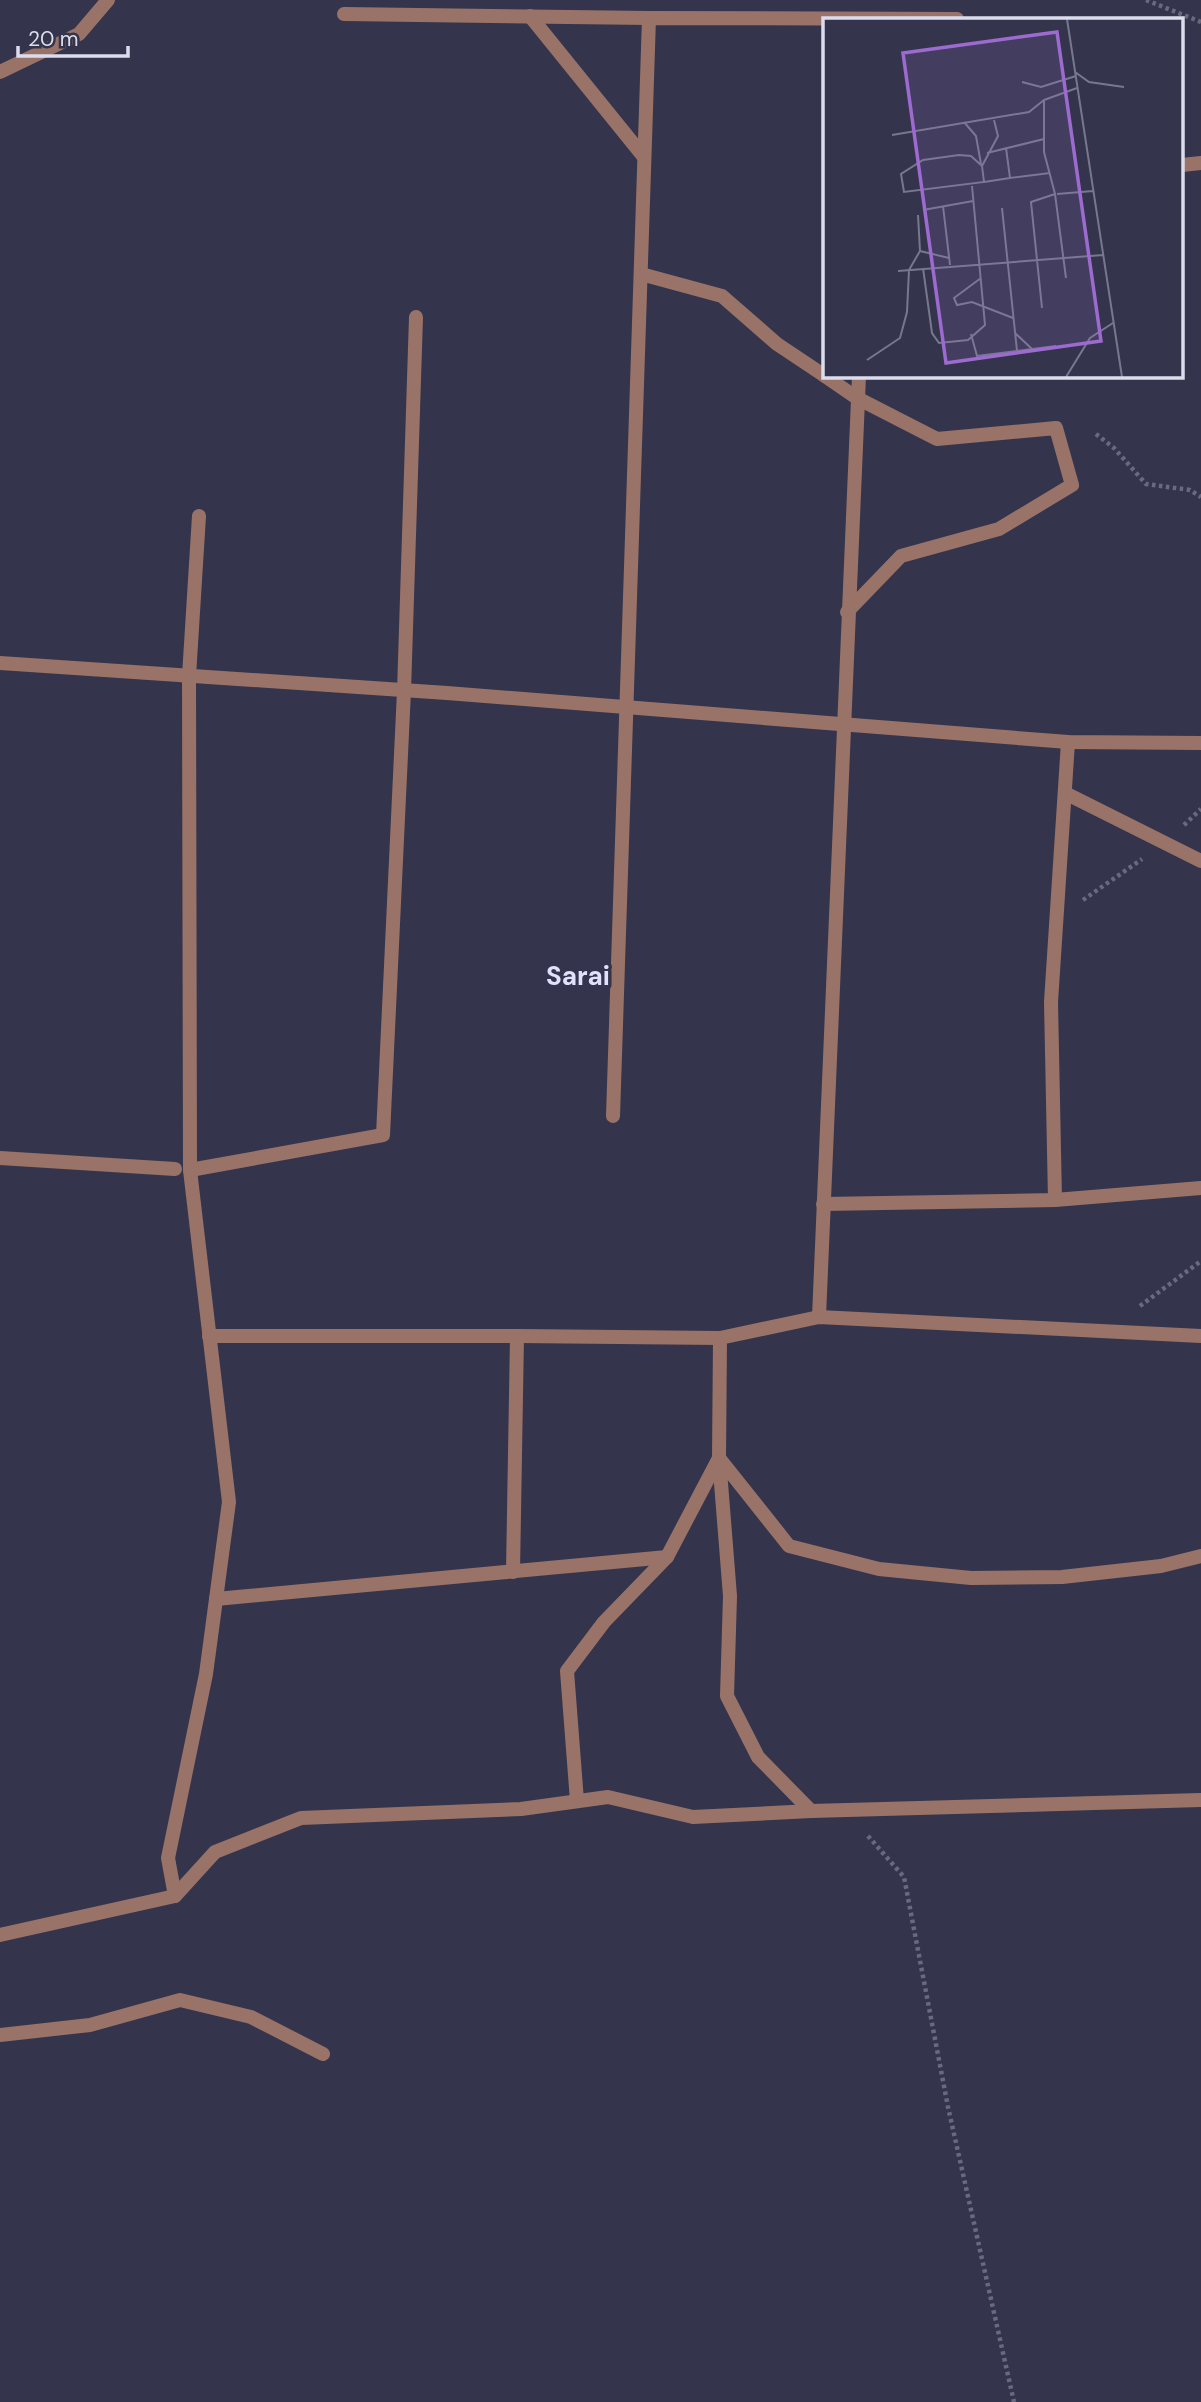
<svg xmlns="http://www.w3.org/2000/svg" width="1201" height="2402" font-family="'DM Sans',sans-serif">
  <rect width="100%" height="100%" fill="#34354d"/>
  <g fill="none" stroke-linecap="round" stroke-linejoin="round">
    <!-- path -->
    <g stroke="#696a7f" stroke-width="4.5" stroke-dasharray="3.5 3.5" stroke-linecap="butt">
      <polyline points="1146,0 1201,22"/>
      <polyline points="1096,434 1114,448 1146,484 1190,490 1201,497"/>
      <polyline points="1184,825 1201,809"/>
      <polyline points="1083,900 1142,859"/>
      <polyline points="1140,1306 1201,1261"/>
      <polyline points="868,1836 904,1877 948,2107 1014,2402"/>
    </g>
    <!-- street -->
    <g stroke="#9a7368" stroke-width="14">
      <polyline points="344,14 649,18"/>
      <polyline points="530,16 644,157"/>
      <polyline points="0,72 79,34 108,0"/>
      <polyline points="1182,165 1201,163"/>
      <polyline points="641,274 722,296 777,344 825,376"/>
      <polyline points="825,376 857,398 937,439 1056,428 1072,485 999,529 901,556 847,612"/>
      <polyline points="0,663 447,693 1068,742 1201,743"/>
      <polyline points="1065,793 1201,861"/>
      <polyline points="613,1116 649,18 957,19"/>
      <polyline points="0,1158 175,1169"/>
      <polyline points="190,1170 383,1135 404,691 416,317"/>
      <polyline points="1055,1200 1051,1002 1068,742"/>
      <polyline points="823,1204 1055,1200 1201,1188"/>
      <polyline points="819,1317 859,376"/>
      <polyline points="209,1336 517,1336 513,1572"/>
      <polyline points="517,1336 720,1338"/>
      <polyline points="719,1458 789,1546 879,1569 971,1578 1062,1577 1161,1566 1201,1556"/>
      <polyline points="719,1458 730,1596 727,1696 758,1757 811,1811"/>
      <polyline points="216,1599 667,1557"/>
      <polyline points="577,1801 567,1671 604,1622 667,1557 719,1458 720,1338 819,1317 1201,1336"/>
      <polyline points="175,1896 215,1852 301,1818 521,1809 608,1797 693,1817 811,1811 1201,1800"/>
      <polyline points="0,1935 175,1896 168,1858 206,1674 229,1502 190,1170 189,676 199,516"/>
      <polyline points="0,2035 90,2025 180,2000 251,2017 323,2054"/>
    </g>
  </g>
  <g text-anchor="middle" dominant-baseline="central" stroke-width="7" stroke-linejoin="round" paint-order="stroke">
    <!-- quarter labels -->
    <g font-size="26" font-weight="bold" fill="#e0e2fc" stroke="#34354d">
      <text x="578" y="976">Sarai</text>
    </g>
  </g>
  <!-- overview -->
  <g transform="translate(823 18)">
    <rect width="360" height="360" fill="#34354d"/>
    <path fill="none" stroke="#77788d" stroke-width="2" d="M244 1 299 359M252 54 266 64 301 69M199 64 218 69 253 58M141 104 153 118 158 146M69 117 206 94 221 82M183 130 187 160 227 155M164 135 221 121M159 148 148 138 136 137 100 142 78 156 81 174 161 164 159 148 175 118 171 102M161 164 187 160M234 176 270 173M120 188 127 247M100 192 150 183M97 233 126 240M100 250 109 315 116 325 145 322 162 307 149 168M75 253 280 237M158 260 131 280 134 287 149 284 190 300M243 260 232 176 221 134V82L254 70M219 290 208 184 232 176M192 315 209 331M148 316 154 338 194 333 179 190M194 333 233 328M44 342 77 320 84 294 86 252 97 233 95 197M243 359 267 320 290 305"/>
    <path fill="#9d6acf" fill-opacity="0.15" stroke="#9d6acf" stroke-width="3.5" d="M234 14 278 323 123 345 80 35Z"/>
    <rect width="360" height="360" fill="none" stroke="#dbddec" stroke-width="3.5"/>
  </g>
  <!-- scale -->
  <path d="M18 46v10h110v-10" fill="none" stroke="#dbddec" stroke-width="3.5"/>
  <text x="28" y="46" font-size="21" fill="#dbddec" stroke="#34354d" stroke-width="5" paint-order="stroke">20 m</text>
</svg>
